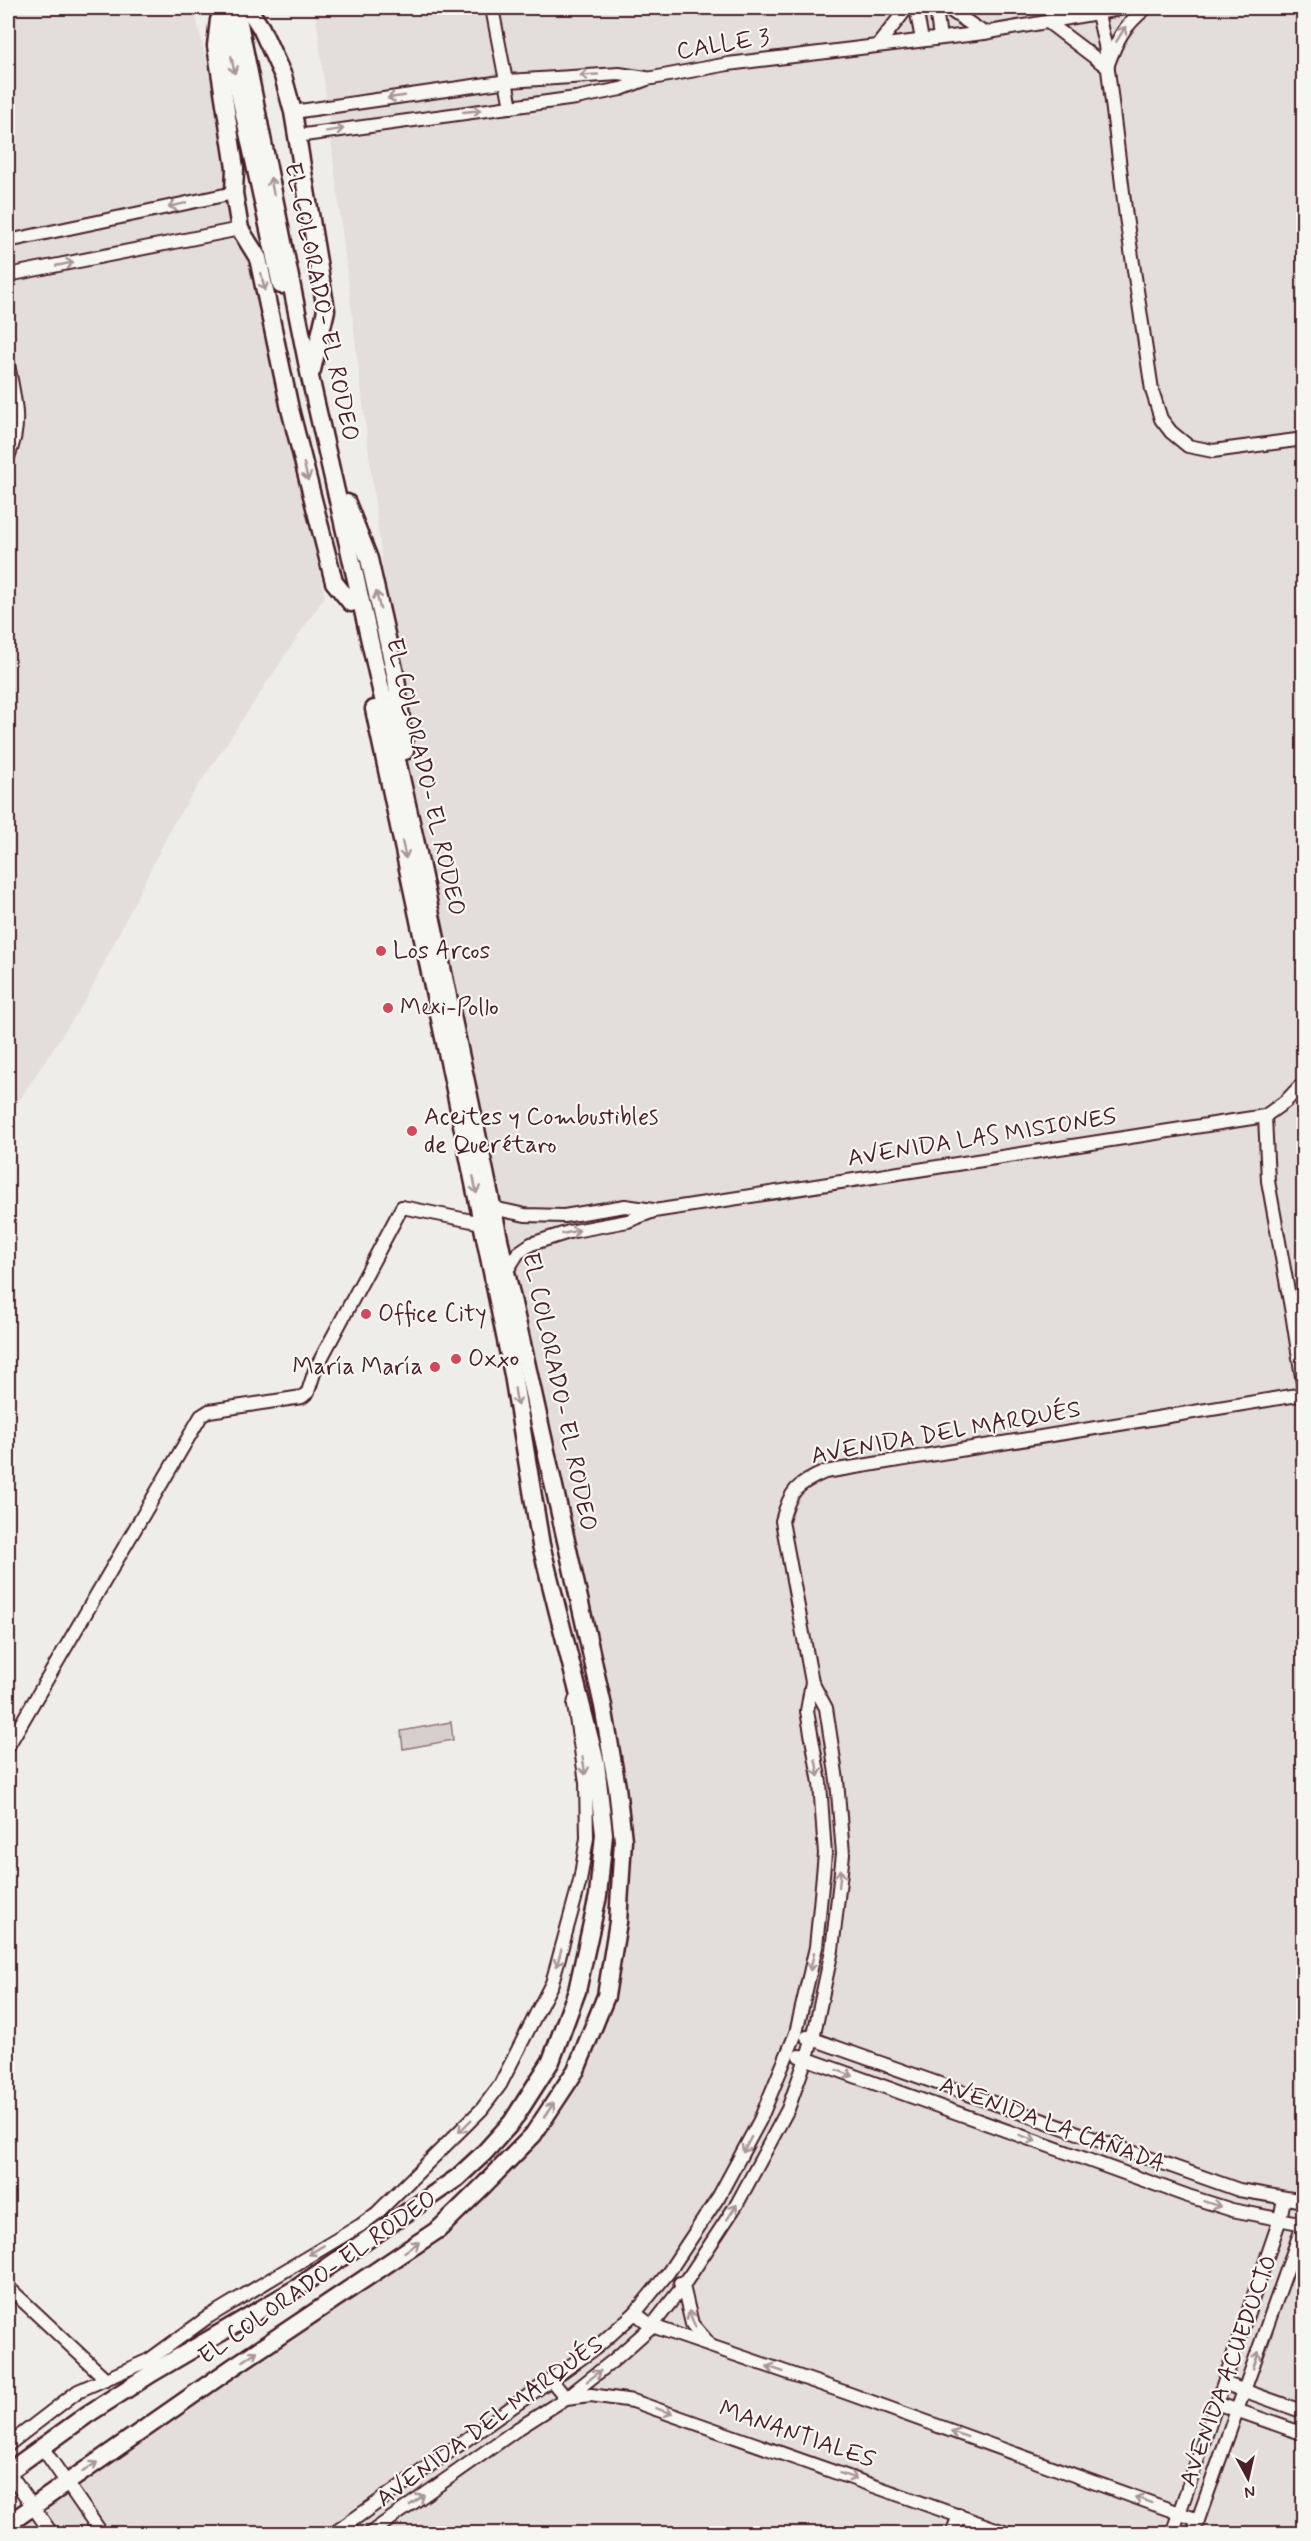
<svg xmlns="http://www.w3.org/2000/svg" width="1311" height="2541" font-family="Mynerve,sans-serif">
  <rect width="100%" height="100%" fill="#efedea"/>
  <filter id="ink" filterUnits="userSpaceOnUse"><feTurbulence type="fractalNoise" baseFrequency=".0167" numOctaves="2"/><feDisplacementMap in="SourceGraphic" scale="12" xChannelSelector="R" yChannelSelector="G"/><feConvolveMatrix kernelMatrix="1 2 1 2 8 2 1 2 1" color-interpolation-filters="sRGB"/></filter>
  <g filter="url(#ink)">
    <!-- built -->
    <g fill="#e3dedc">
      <polygon points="8,8 194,8 257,274 325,596 174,822 87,998 8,1117"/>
      <polygon points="315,8 1303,8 1303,2533 8,2534 8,2503 11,2501 33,2507 483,2186 533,2135 606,1996 623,1840 416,844"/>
    </g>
    <!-- green -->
    <polygon fill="#d7cfce" stroke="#90777c" stroke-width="1.5" points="451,1722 453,1740 403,1749 401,1731"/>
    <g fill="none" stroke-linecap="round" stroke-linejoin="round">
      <!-- minor casing -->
      <g stroke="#4a1f2b" stroke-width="16">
        <g id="minor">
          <polyline points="492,8 511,107"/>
          <polyline points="916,8 922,40"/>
          <polyline points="936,8 940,38"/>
          <polyline points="947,8 984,33"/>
          <polyline points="1098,14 1105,45 1126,217 1152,390 1161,419 1171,432 1188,446 1213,451 1304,439"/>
          <path d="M1049 23 1107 67C1117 39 1123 27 1146 8"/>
          <polyline points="878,45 907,8"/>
          <polyline points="293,112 508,81 619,74 646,78"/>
          <polyline points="297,136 576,98 621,89 647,79 728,64 984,33 1125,8"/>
          <polyline points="8,241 234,193"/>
          <polyline points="8,275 240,229"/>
          <path d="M8 364C14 398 23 423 8 457"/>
          <polyline points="1265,1116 1268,1181 1292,1313 1304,1390"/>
          <polyline points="493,1208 525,1215 564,1216 625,1206 653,1210"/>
          <polyline points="506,1272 518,1253 531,1244 569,1232 628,1221 654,1211 1265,1116 1286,1101 1304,1082"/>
          <polyline points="8,1746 201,1416 209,1411 302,1397 308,1392 315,1370 402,1207 482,1223"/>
          <polyline points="807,2037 1239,2190 1304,2201"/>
          <polyline points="799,2056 1188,2196 1232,2210 1304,2224"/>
          <polyline points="680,2283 683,2286 692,2324 711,2346"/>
          <polyline points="8,2287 106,2379"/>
          <polyline points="635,2313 652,2326 847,2393 1198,2520"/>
          <polyline points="552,2381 566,2398 591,2395 633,2401 1010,2534"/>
          <polyline points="1226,2384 1304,2412"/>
          <polyline points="1219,2404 1304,2434"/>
          <polyline points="8,2445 78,2391 149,2360 208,2317 361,2225 377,2213 482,2109 500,2085 552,1983 580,1881 587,1838 586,1782 574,1705 575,1700"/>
          <polyline points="42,2447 102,2534"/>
          <polyline points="8,2471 52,2534"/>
          <polyline points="333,2534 597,2347 635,2313 668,2273 719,2196 760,2120 796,2033 816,1947 825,1854 820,1783 807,1711 812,1682"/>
          <path d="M369 2534 519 2428 566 2398 614 2360 652 2326 683 2286 737 2204 788 2109 813 2039 832 1950 843 1854 837 1780 826 1708 812 1682 782 1521C790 1490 797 1484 825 1472L1304 1394"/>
          <polyline points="952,2534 959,2515"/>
          <polyline points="1172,2534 1280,2219 1284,2199"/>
          <polyline points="1193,2534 1304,2222"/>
        </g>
      </g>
      <!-- major casing -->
      <g stroke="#4a1f2b" stroke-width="21">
        <g id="major">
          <polyline points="221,8 281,285"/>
          <polyline points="248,8 261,28 283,76 293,112 326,310 312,370"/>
          <polyline points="219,20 216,46 235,168 234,193 240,229 258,258 290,409 334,582 351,603"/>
          <polyline points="347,503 369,559 396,678 405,751"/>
          <polyline points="8,2472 88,2414 152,2373 297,2288 457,2178 484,2153 512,2122 551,2061 577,1991 598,1896 604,1834 596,1763 541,1545 513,1375 454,1085 374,709"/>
          <polyline points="8,2524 233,2367 439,2229 483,2186 533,2135 576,2070 606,1996 618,1922 623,1840 617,1787 603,1706 506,1272 416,844 310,377 236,8"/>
        </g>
      </g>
      <!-- minor -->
      <use href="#minor" stroke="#f6f6f2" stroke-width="12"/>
      <!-- major -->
      <use href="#major" stroke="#f6f6f2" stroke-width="16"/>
    </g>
    <!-- one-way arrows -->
    <defs><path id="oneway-shaft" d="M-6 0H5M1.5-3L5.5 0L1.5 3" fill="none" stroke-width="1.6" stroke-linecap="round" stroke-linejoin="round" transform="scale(1.5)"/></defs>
    <g stroke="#a99598">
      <use href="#oneway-shaft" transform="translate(1121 34) rotate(-58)"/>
      <use href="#oneway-shaft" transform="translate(233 65) rotate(79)"/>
      <use href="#oneway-shaft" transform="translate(589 75) rotate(177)"/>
      <use href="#oneway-shaft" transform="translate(396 97) rotate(172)"/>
      <use href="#oneway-shaft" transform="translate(472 111) rotate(-6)"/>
      <use href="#oneway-shaft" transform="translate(335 130) rotate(-9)"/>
      <use href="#oneway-shaft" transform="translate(272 186) rotate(-101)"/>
      <use href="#oneway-shaft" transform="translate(177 205) rotate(168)"/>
      <use href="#oneway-shaft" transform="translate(65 264) rotate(-11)"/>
      <use href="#oneway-shaft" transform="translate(263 282) rotate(78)"/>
      <use href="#oneway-shaft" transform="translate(306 472) rotate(76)"/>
      <use href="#oneway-shaft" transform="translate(378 600) rotate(-103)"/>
      <use href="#oneway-shaft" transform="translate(404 850) rotate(78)"/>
      <use href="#oneway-shaft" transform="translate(475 1185) rotate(79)"/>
      <use href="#oneway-shaft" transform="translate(571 1232) rotate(-13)"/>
      <use href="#oneway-shaft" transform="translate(516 1397) rotate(81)"/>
      <use href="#oneway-shaft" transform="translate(584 1766) rotate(81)"/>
      <use href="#oneway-shaft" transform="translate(817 1768) rotate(80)"/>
      <use href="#oneway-shaft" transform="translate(840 1878) rotate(-84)"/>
      <use href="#oneway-shaft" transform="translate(559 1958) rotate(105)"/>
      <use href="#oneway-shaft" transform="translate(812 1962) rotate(103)"/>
      <use href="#oneway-shaft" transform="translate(845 2073) rotate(20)"/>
      <use href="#oneway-shaft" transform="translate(549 2110) rotate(-56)"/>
      <use href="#oneway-shaft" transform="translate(465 2126) rotate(135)"/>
      <use href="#oneway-shaft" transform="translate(1028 2138) rotate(20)"/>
      <use href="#oneway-shaft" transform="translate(747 2145) rotate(118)"/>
      <use href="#oneway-shaft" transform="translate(1212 2204) rotate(18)"/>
      <use href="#oneway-shaft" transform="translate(732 2212) rotate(-57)"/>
      <use href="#oneway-shaft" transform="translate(412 2247) rotate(-34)"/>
      <use href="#oneway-shaft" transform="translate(316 2250) rotate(149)"/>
      <use href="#oneway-shaft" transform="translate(692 2319) rotate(-113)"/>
      <use href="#oneway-shaft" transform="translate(250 2356) rotate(-34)"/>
      <use href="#oneway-shaft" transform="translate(1256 2360) rotate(-71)"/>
      <use href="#oneway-shaft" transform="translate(775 2369) rotate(-161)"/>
      <use href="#oneway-shaft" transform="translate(594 2376) rotate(-38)"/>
      <use href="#oneway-shaft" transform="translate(664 2411) rotate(19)"/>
      <use href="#oneway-shaft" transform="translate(959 2434) rotate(-160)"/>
      <use href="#oneway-shaft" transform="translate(90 2467) rotate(-34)"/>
      <use href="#oneway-shaft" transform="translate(848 2476) rotate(19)"/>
      <use href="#oneway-shaft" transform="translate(417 2500) rotate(-35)"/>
      <use href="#oneway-shaft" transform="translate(1143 2500) rotate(-160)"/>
    </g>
  </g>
  <!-- markers -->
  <g fill="#d1495b" stroke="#f6f6f2" stroke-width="2">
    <circle cx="381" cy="951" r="6"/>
    <circle cx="388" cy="1008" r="6"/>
    <circle cx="412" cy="1131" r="6"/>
    <circle cx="366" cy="1314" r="6"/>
    <circle cx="456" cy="1359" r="6"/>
    <circle cx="435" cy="1367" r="6"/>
  </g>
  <g text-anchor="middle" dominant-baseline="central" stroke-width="4.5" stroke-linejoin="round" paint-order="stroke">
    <!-- street labels -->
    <g font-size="24" fill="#4a1f2b" stroke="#f6f6f2">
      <text transform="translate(723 45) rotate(-9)">CALLE 3</text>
      <text transform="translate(321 302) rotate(78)">EL COLORADO- EL RODEO</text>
      <text transform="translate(425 777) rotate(77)">EL COLORADO- EL RODEO</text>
      <text transform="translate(982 1138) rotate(-9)">AVENIDA LAS MISIONES</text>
      <text transform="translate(559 1392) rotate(78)">EL COLORADO- EL RODEO</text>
      <text transform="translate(946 1433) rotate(-10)">AVENIDA DEL MARQUÉS</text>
      <text transform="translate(1052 2125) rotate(20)">AVENIDA LA CAÑADA</text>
      <text transform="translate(318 2278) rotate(-35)">EL COLORADO- EL RODEO</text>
      <text transform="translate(1229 2371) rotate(-70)">AVENIDA ACUEDUCTO</text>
      <text transform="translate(490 2422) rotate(-36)">AVENIDA DEL MARQUÉS</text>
      <text transform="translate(797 2435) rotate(19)">MANANTIALES</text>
    </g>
    <!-- poi labels -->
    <g font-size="24" fill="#4a1f2b" stroke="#f6f6f2" text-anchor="start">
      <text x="393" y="951">Los Arcos</text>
      <text x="400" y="1008">Mexi-Pollo</text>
      <text x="424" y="1117">Aceites y Combustibles<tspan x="424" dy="28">de Querétaro</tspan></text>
      <text x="378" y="1314">Office City</text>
      <text x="468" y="1359">Oxxo</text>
      <text x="423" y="1367" text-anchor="end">María María</text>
    </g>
  </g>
  <!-- margin -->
  <rect width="1311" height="2541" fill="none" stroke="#f6f6f2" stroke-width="30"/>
  <rect x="15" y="15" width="1281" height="2511" fill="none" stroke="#4a1f2b" stroke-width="2" filter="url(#ink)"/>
  <!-- north arrow -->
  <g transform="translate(1248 2478) rotate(172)" stroke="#f6f6f2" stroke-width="4.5" paint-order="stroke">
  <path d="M0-4.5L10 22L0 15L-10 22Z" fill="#4a1f2b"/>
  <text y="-9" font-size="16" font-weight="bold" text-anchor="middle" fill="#4a1f2b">N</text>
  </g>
</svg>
